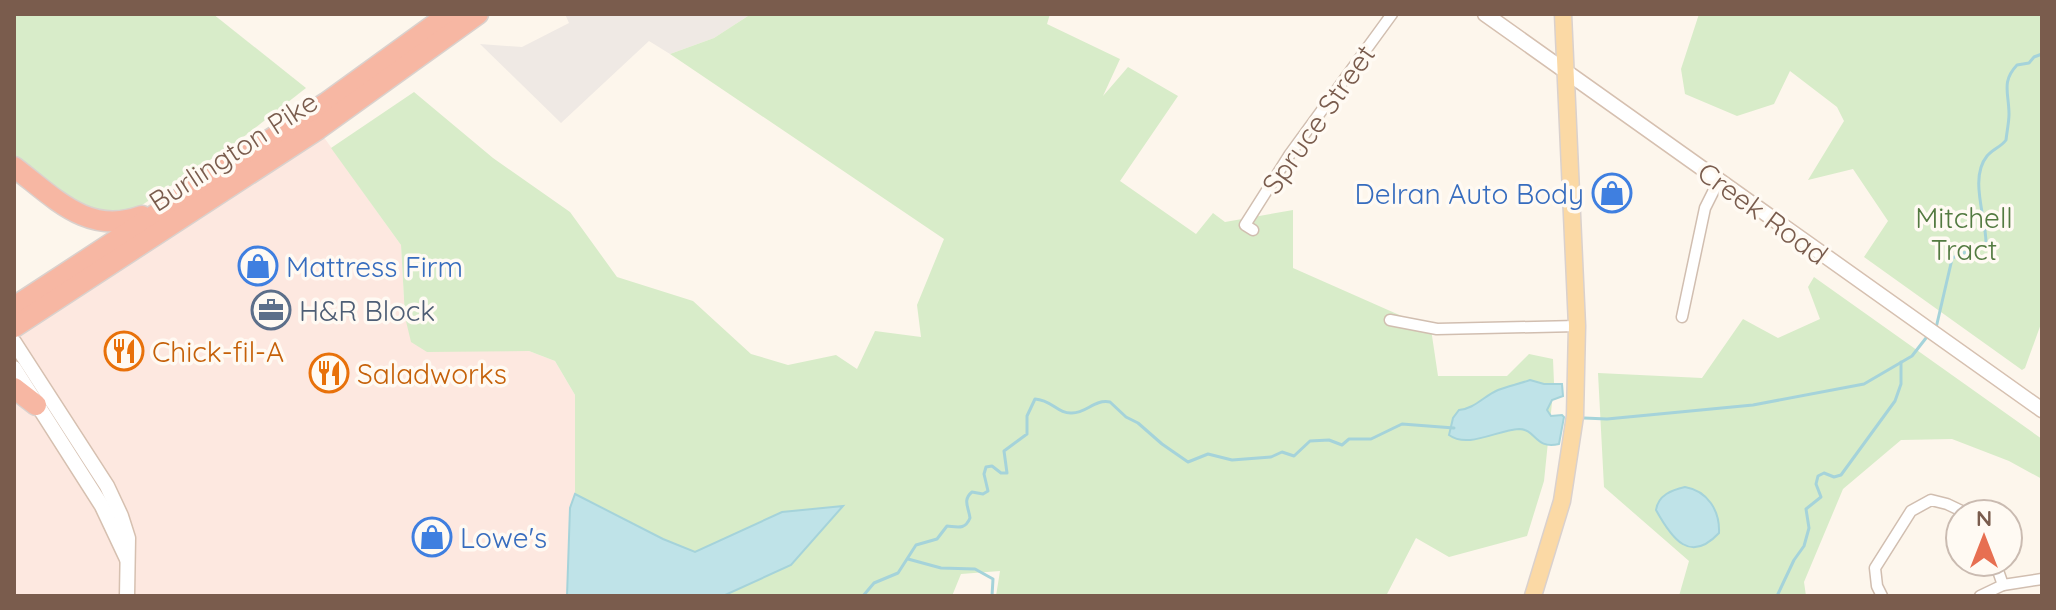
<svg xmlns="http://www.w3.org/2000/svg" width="2056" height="610" font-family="Quicksand,sans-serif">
  <rect width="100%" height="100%" fill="#fdf6ec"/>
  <!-- commercial -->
  <polygon fill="#fde8e0" points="318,129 401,245 405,317 469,351 529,351 555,361 575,395 575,494 663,539 695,552 782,512 723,596 14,596 14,327"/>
  <!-- industrial -->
  <polygon fill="#efe9e4" points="565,14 751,14 714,38 670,54 649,41 561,123 480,44 522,47 569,23"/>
  <!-- green -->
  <g fill="#d8ecc9">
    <polygon points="14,14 213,14 306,88 237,142 136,209 101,213 71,201 14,158"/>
    <polygon points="751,14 1050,14 1047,24 1120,59 1103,96 1128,67 1178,96 1120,181 1196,234 1213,213 1225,222 1293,210 1293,268 1431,329 1438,376 1507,376 1529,354 1553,359 1554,383 1544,481 1527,536 1449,557 1416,538 1386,596 996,596 1000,571 961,574 952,596 723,596 791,565 782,512 695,552 663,539 575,494 575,395 555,361 529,351 427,352 411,342 405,317 401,245 331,148 414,92 493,158 570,212 617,277 693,301 751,354 788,365 836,355 857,369 875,331 921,337 917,305 944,239 670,54 714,38"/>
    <polygon points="1699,14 2042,14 2042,321 2025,368 2022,370 1864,257 1888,221 1853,169 1808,180 1844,121 1837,107 1790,71 1774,104 1737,116 1685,94 1681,69"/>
    <polygon points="1814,277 2042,439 2042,479 2009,461 1952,439 1901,440 1843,489 1804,582 1806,596 1679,596 1689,561 1604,487 1598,373 1702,378 1743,319 1778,338 1820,319 1808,287"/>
  </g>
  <!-- water -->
  <g fill="#bfe3e8" stroke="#a5d3da" stroke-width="2">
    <path d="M1530 380 1544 384H1562L1563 396 1552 400 1547 410 1551 416 1562 415 1564 417 1559 444C1535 450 1536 429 1519 429 1497 430 1468 449 1449 435L1453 418 1459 410C1474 409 1484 396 1498 390 1508 386 1519 384 1530 380Z"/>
    <path d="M1685 487C1708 491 1720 511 1719 533 1690 564 1672 539 1656 510 1658 495 1672 490 1685 487Z"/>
    <polygon points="575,494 663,539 695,552 782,512 843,506 791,565 723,596 567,596 570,508"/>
  </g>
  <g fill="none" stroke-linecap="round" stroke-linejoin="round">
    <!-- stream -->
    <g stroke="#a5d3da" stroke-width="3">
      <path d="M1936 328 1952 259C1962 249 1977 254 1986 243 1986 217 1969 178 1987 156 1993 149 2001 147 2006 140 2007 131 2009 122 2009 114 2009 93 2001 82 2017 65L2029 63 2034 57 2042 54"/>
      <polyline points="1584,418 1607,419 1753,405 1864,384 1912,356 1926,338"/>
      <polyline points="908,559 941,568 975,569 993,579 992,596"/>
      <path d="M863 596 874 583 898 573 916 545 937 539 947 526C958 527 965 530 970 518 969 508 962 500 972 492L983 494 988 491 984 474 986 467 992 466 1001 473H1007L1004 451 1027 434V416L1035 399C1052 400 1058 414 1072 413 1087 413 1094 399 1110 402L1126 417 1138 423 1162 444 1188 462 1208 454 1232 460 1271 457 1282 452 1294 456 1310 441 1329 440 1342 445 1349 439H1371L1402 424 1454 428"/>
      <polyline points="1777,596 1794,560 1804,546 1809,528 1806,509 1821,497 1816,484 1818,476 1824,473 1834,477 1841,475 1895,401 1901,384 1901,362"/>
    </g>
    <!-- street casing -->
    <g stroke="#d1beb0" stroke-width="13">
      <g id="street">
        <polyline points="1253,230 1245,225 1290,154 1392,14"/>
        <polyline points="1682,317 1705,208 1719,180"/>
        <polyline points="1390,320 1437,329 1577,326"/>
        <polyline points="1995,562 2003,585"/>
        <polyline points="1882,596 1877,586 1875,568 1911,511 1931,500 1947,504 1968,514"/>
        <polyline points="1980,596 2003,585 2042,579"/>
      </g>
    </g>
    <!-- secondary casing -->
    <g stroke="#d6c0b0" stroke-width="17">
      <g id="secondary">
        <polyline points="1485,14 2042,410"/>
        <polyline points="14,342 107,486 121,516 128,538 127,596"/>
        <polyline points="14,368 102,506 127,559"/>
      </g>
    </g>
    <!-- primary casing -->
    <g stroke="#dad1cd" stroke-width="19">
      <polyline id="primary" points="1533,596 1562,501 1575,416 1577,326 1563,14"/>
    </g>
    <!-- highway casing -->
    <g stroke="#dad1cd" stroke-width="23">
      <g id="highway">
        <path d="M14 167C55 198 88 236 142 216"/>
        <polyline points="14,307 326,103 449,14"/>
        <polyline points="14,327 318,129 478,14"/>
        <polyline points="14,388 36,405"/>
      </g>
    </g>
    <!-- street -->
    <use href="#street" stroke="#fff" stroke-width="10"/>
    <!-- secondary -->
    <use href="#secondary" stroke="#fff" stroke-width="14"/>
    <!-- primary -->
    <use href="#primary" stroke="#fbd9a5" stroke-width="16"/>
    <!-- highway -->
    <use href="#highway" stroke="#f7b7a3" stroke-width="20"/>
  </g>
  <!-- icons -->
  <defs>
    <g id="shop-ring" transform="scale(2)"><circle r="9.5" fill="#fffaf3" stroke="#3f7fe0" stroke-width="1.5"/><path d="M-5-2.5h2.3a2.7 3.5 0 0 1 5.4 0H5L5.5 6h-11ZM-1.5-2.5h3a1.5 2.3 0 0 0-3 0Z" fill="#3f7fe0"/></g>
    <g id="office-ring" transform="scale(2)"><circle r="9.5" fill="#fffaf3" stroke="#5c6f8a" stroke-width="1.5"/><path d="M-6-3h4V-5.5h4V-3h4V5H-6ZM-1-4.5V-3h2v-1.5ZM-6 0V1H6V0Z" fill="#5c6f8a"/></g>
    <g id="restaurant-ring" transform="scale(2)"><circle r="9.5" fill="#fffaf3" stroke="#e8710a" stroke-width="1.5"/><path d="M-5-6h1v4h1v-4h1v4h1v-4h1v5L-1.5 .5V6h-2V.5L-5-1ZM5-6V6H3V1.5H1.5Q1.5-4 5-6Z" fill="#e8710a"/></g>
  </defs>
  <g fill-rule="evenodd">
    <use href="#shop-ring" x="1612" y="193"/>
    <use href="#shop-ring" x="258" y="266"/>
    <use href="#office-ring" x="271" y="310"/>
    <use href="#restaurant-ring" x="124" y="351"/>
    <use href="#restaurant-ring" x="329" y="373"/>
    <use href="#shop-ring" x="432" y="537"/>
  </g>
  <g text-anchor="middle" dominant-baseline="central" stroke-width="7" stroke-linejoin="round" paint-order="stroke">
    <!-- street labels -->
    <g font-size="28" fill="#7a5c4d" stroke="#fffaf3">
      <text transform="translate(1318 119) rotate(-55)">Spruce Street</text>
      <text transform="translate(233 151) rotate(-33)">Burlington Pike</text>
      <text transform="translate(1763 213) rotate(36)">Creek Road</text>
    </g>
    <!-- shop labels -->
    <g font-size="28" fill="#366cbe" stroke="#fffaf3" text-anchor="start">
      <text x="1584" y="193" text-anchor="end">Delran Auto Body</text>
      <text x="286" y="266">Mattress Firm</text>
      <text x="460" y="537">Lowe's</text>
    </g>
    <!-- park labels -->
    <g font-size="28" fill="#537a41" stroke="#fffaf3">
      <text x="1964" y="217">Mitchell<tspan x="1964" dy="32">Tract</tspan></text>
    </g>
    <!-- service labels -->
    <g font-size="28" fill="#4e5e75" stroke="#fffaf3" text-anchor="start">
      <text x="299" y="310">H&amp;R Block</text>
    </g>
    <!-- food labels -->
    <g font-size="28" fill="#c56008" stroke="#fffaf3" text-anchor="start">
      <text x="152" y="351">Chick-fil-A</text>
      <text x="357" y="373">Saladworks</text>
    </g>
  </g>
  <!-- border -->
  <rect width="2056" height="610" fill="none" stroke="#7a5c4d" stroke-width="32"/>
  <!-- north arrow -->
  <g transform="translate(1984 538)"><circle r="38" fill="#fffaf3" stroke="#cabbb1" stroke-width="2"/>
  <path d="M0-6L14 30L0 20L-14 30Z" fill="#e76f51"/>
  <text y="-12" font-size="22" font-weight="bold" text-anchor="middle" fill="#7a5c4d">N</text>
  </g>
</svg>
